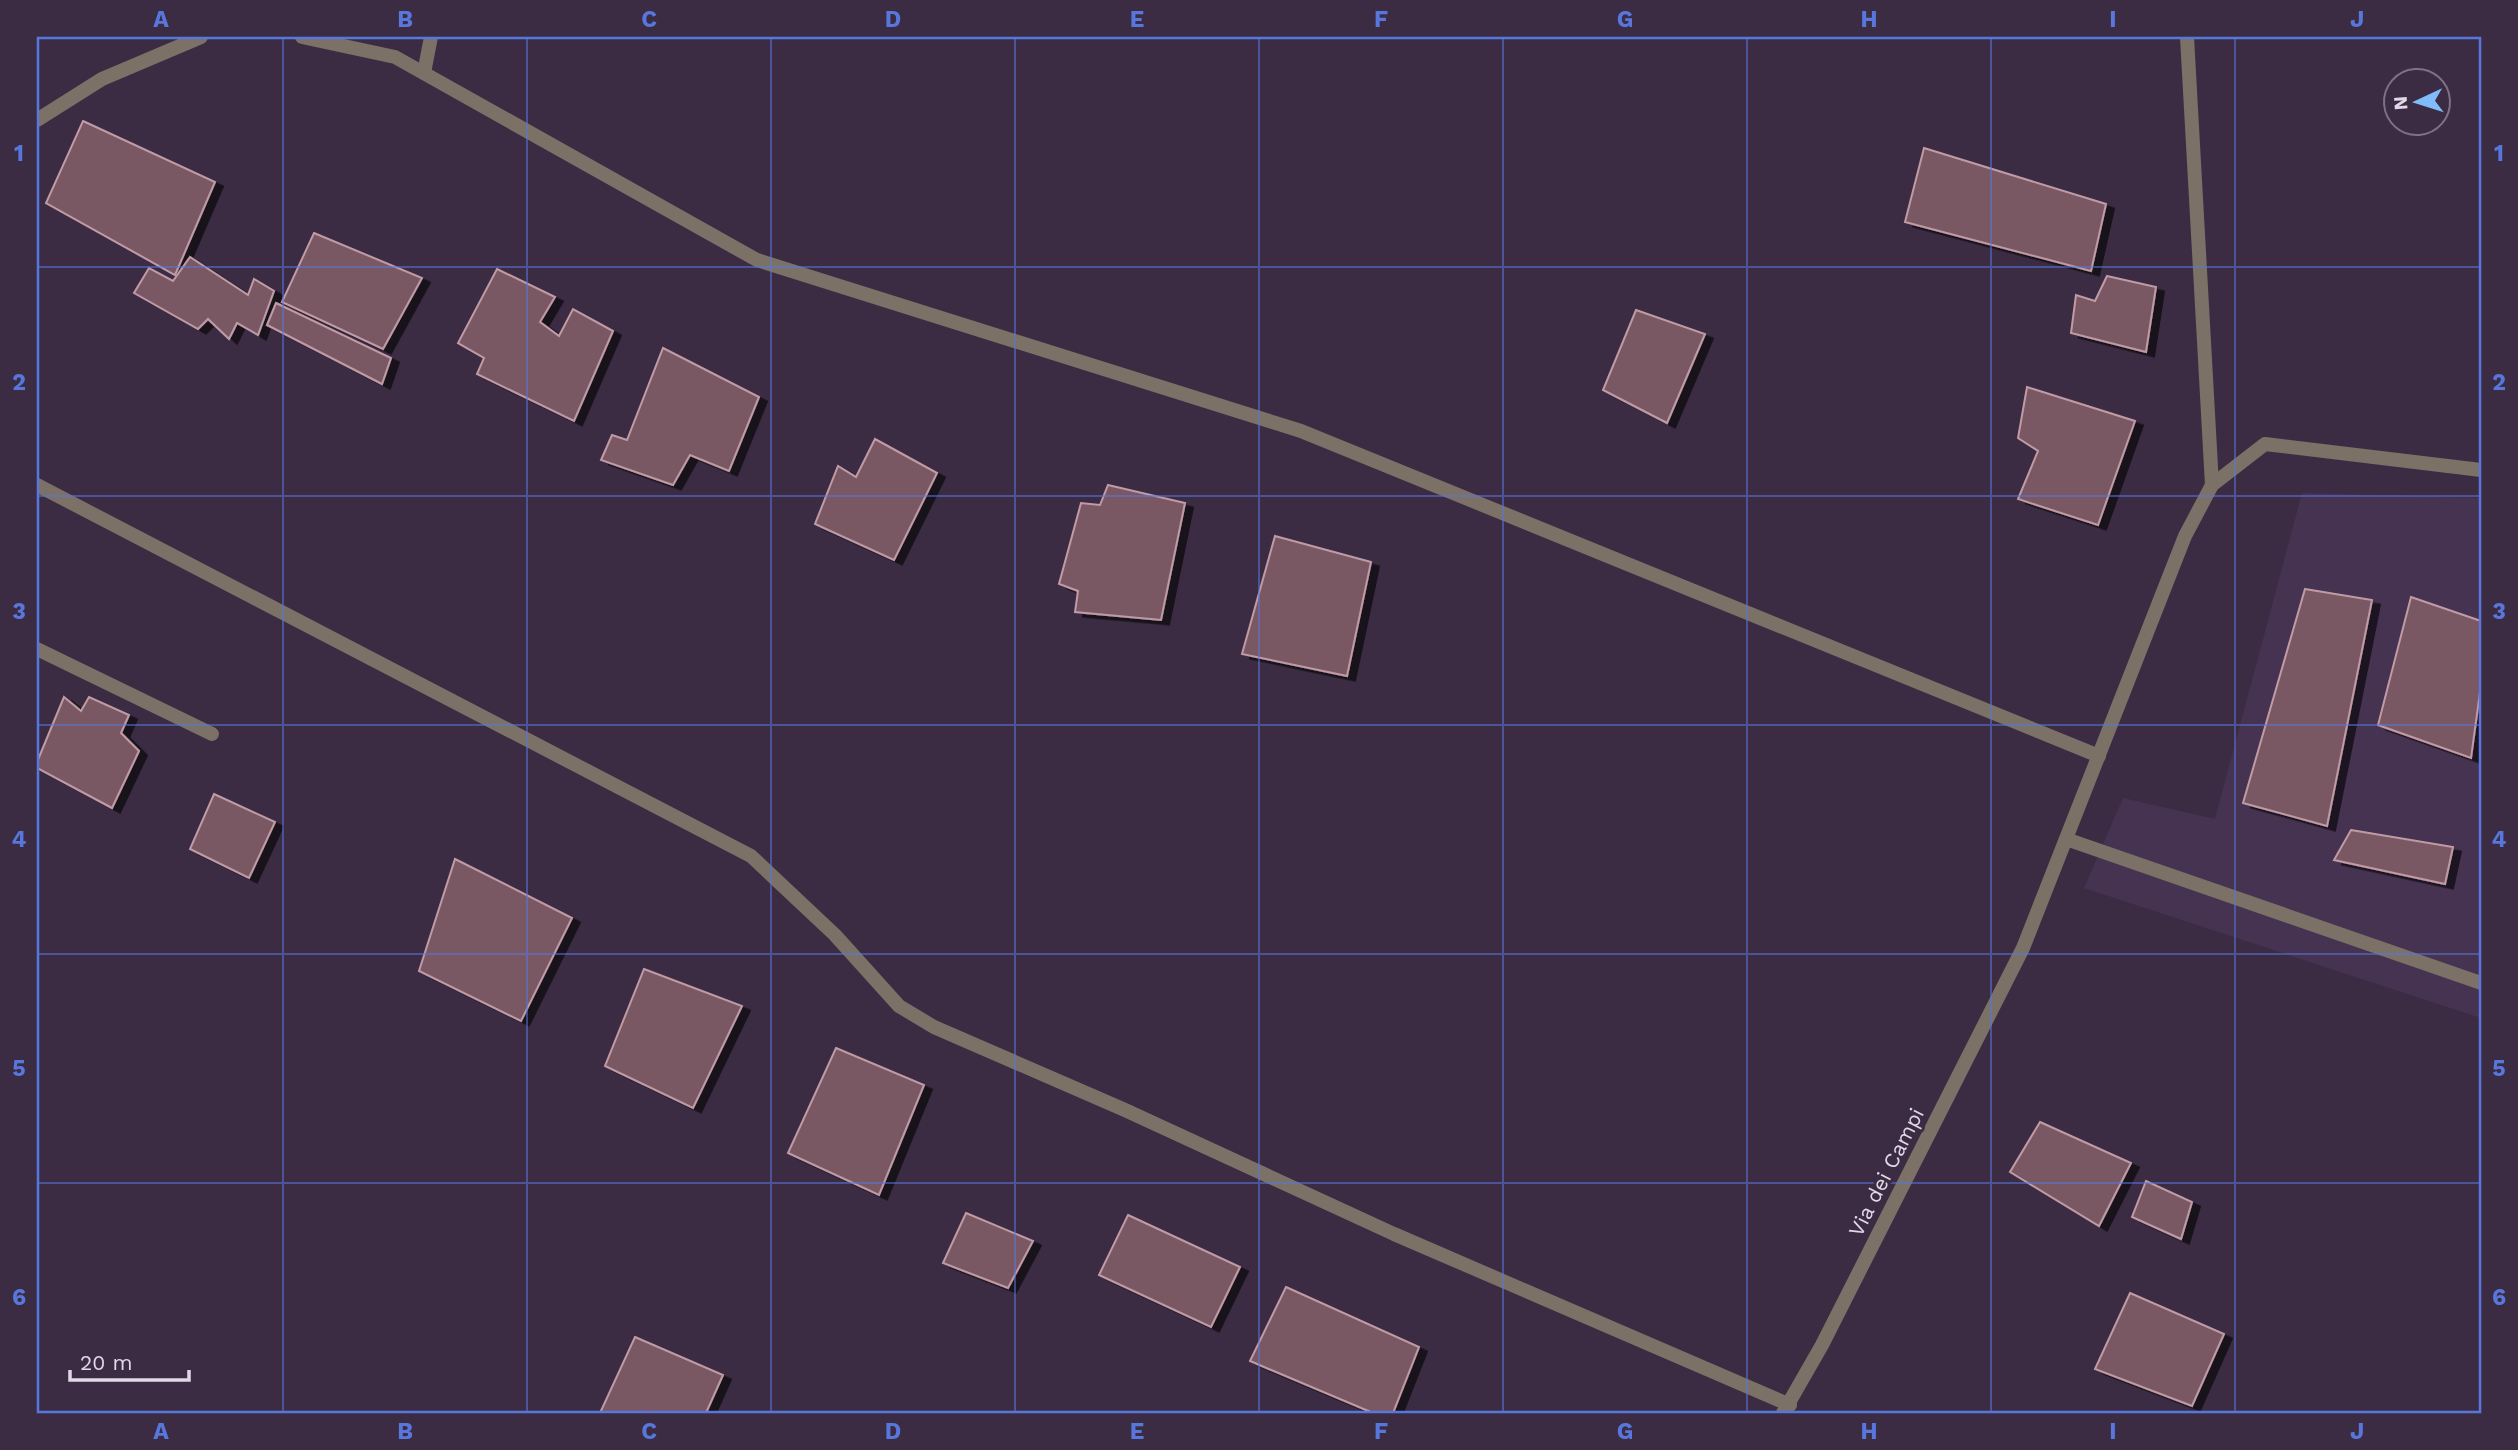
<svg xmlns="http://www.w3.org/2000/svg" width="2518" height="1450" font-family="'Work Sans',sans-serif">
  <defs>
    <filter id="shadow"><feDropShadow dx="8" dy="4.5" stdDeviation="0" flood-color="#0009"/></filter>
  </defs>
  <rect width="100%" height="100%" fill="#3b2c44"/>
  <!-- built -->
  <polygon fill="#463351" points="2302,493 2481,498 2481,1018 2084,888 2123,798 2215,819"/>
  <!-- building -->
  <g fill="#7a5963" stroke="#c09ba6" stroke-width="2" filter="url(#shadow)">
    <polygon points="83,121 215,182 175,275 46,203"/>
    <polygon points="1924,148 2106,204 2091,271 1905,222"/>
    <polygon points="314,233 422,278 383,349 282,302"/>
    <polygon points="190,257 248,295 254,279 274,291 258,335 237,323 229,339 208,319 198,329 134,293 149,268 173,281"/>
    <polygon points="497,269 555,297 540,322 559,336 573,309 613,331 574,421 477,374 484,358 458,343"/>
    <polygon points="2107,276 2156,287 2146,352 2071,333 2076,295 2095,301"/>
    <polygon points="276,303 391,358 382,384 267,325"/>
    <polygon points="1636,310 1705,334 1667,423 1603,390"/>
    <polygon points="663,348 759,397 729,471 690,455 673,485 601,460 612,435 627,440"/>
    <polygon points="2027,387 2135,421 2098,525 2018,499 2038,451 2018,438"/>
    <polygon points="875,439 937,473 894,560 815,524 838,466 856,477"/>
    <polygon points="1108,485 1185,503 1161,620 1075,612 1078,591 1059,584 1081,503 1100,505"/>
    <polygon points="1275,536 1371,562 1347,676 1242,654"/>
    <polygon points="2305,589 2372,600 2327,826 2243,803"/>
    <polygon points="2411,597 2481,621 2481,685 2471,758 2378,725"/>
    <polygon points="64,697 81,711 89,697 129,715 121,733 139,751 112,808 37,768 37,762"/>
    <polygon points="214,794 275,822 249,878 190,849"/>
    <polygon points="2351,830 2453,847 2445,884 2334,860"/>
    <polygon points="455,859 572,918 521,1021 419,971"/>
    <polygon points="644,969 742,1006 693,1108 605,1066"/>
    <polygon points="836,1048 924,1085 879,1195 788,1153"/>
    <polygon points="2040,1122 2131,1163 2099,1226 2010,1172"/>
    <polygon points="2146,1181 2192,1202 2181,1239 2132,1217"/>
    <polygon points="966,1213 1033,1241 1008,1288 943,1263"/>
    <polygon points="1128,1215 1240,1267 1211,1327 1099,1275"/>
    <polygon points="1286,1287 1419,1347 1393,1413 1373,1413 1250,1361"/>
    <polygon points="2130,1293 2224,1334 2192,1406 2095,1369"/>
    <polygon points="635,1337 723,1375 706,1413 600,1413"/>
  </g>
  <g fill="none" stroke-linecap="round" stroke-linejoin="round">
    <!-- lane -->
    <g stroke="#7b7166" stroke-width="14">
      <polyline points="424,73 431,37"/>
      <polyline points="37,120 102,79 201,37"/>
      <polyline points="37,485 751,856 835,935 899,1006 934,1027 1125,1110 1394,1234 1790,1405"/>
      <polyline points="37,649 212,734"/>
      <polyline points="2066,839 2481,983"/>
    </g>
    <!-- street -->
    <g stroke="#7b7166" stroke-width="14">
      <polyline points="302,37 395,57 757,260 1301,431 2099,756"/>
      <polyline points="2187,37 2212,485"/>
      <polyline points="1783,1413 1822,1345 2023,948 2185,536 2212,485 2265,444 2481,470"/>
    </g>
  </g>
  <!-- grid -->
  <path fill="none" stroke="#5877dc" stroke-width="2" stroke-opacity="0.55" d="M283 37V1413M527 37V1413M771 37V1413M1015 37V1413M1259 37V1413M1503 37V1413M1747 37V1413M1991 37V1413M2235 37V1413M37 267H2481M37 496H2481M37 725H2481M37 954H2481M37 1183H2481"/>
  <g text-anchor="middle" dominant-baseline="central" stroke-width="6" stroke-linejoin="round" paint-order="stroke">
    <!-- street labels -->
    <g font-size="21" fill="#e1d8e7" stroke="#3b2c44">
      <text transform="translate(1886 1172) rotate(-63)">Via dei Campi</text>
    </g>
  </g>
  <!-- border -->
  <rect width="2518" height="1450" fill="none" stroke="#3b2c44" stroke-width="77"/>
  <!-- north arrow -->
  <g transform="translate(2417 102) rotate(266)"><circle r="33" fill="#3b2c44" stroke="#7d7185" stroke-width="2"/>
  <path d="M0-5L12 26L0 18L-12 26Z" fill="#81bcfa"/>
  <text y="-10" font-size="19" font-weight="bold" text-anchor="middle" fill="#e1d8e7">N</text>
  </g>
  <!-- scale -->
  <path d="M70 1370v10h119v-10" fill="none" stroke="#e1d8e7" stroke-width="3.5"/>
  <text x="80" y="1370" font-size="21" fill="#e1d8e7" stroke="#3b2c44" stroke-width="5" paint-order="stroke">20 m</text>
  <rect x="38" y="38" width="2442" height="1374" fill="none" stroke="#5877dc" stroke-width="2.5"/>
  <g font-size="23" text-anchor="middle" font-weight="bold" fill="#5877dc">
    <text x="161" y="27">A</text>
    <text x="405" y="27">B</text>
    <text x="649" y="27">C</text>
    <text x="893" y="27">D</text>
    <text x="1137" y="27">E</text>
    <text x="1381" y="27">F</text>
    <text x="1625" y="27">G</text>
    <text x="1869" y="27">H</text>
    <text x="2113" y="27">I</text>
    <text x="2357" y="27">J</text>
    <text x="19" y="161">1</text>
    <text x="2499" y="161">1</text>
    <text x="19" y="390">2</text>
    <text x="2499" y="390">2</text>
    <text x="19" y="619">3</text>
    <text x="2499" y="619">3</text>
    <text x="19" y="847">4</text>
    <text x="2499" y="847">4</text>
    <text x="19" y="1076">5</text>
    <text x="2499" y="1076">5</text>
    <text x="19" y="1305">6</text>
    <text x="2499" y="1305">6</text>
    <text x="161" y="1439">A</text>
    <text x="405" y="1439">B</text>
    <text x="649" y="1439">C</text>
    <text x="893" y="1439">D</text>
    <text x="1137" y="1439">E</text>
    <text x="1381" y="1439">F</text>
    <text x="1625" y="1439">G</text>
    <text x="1869" y="1439">H</text>
    <text x="2113" y="1439">I</text>
    <text x="2357" y="1439">J</text>
  </g>
</svg>
